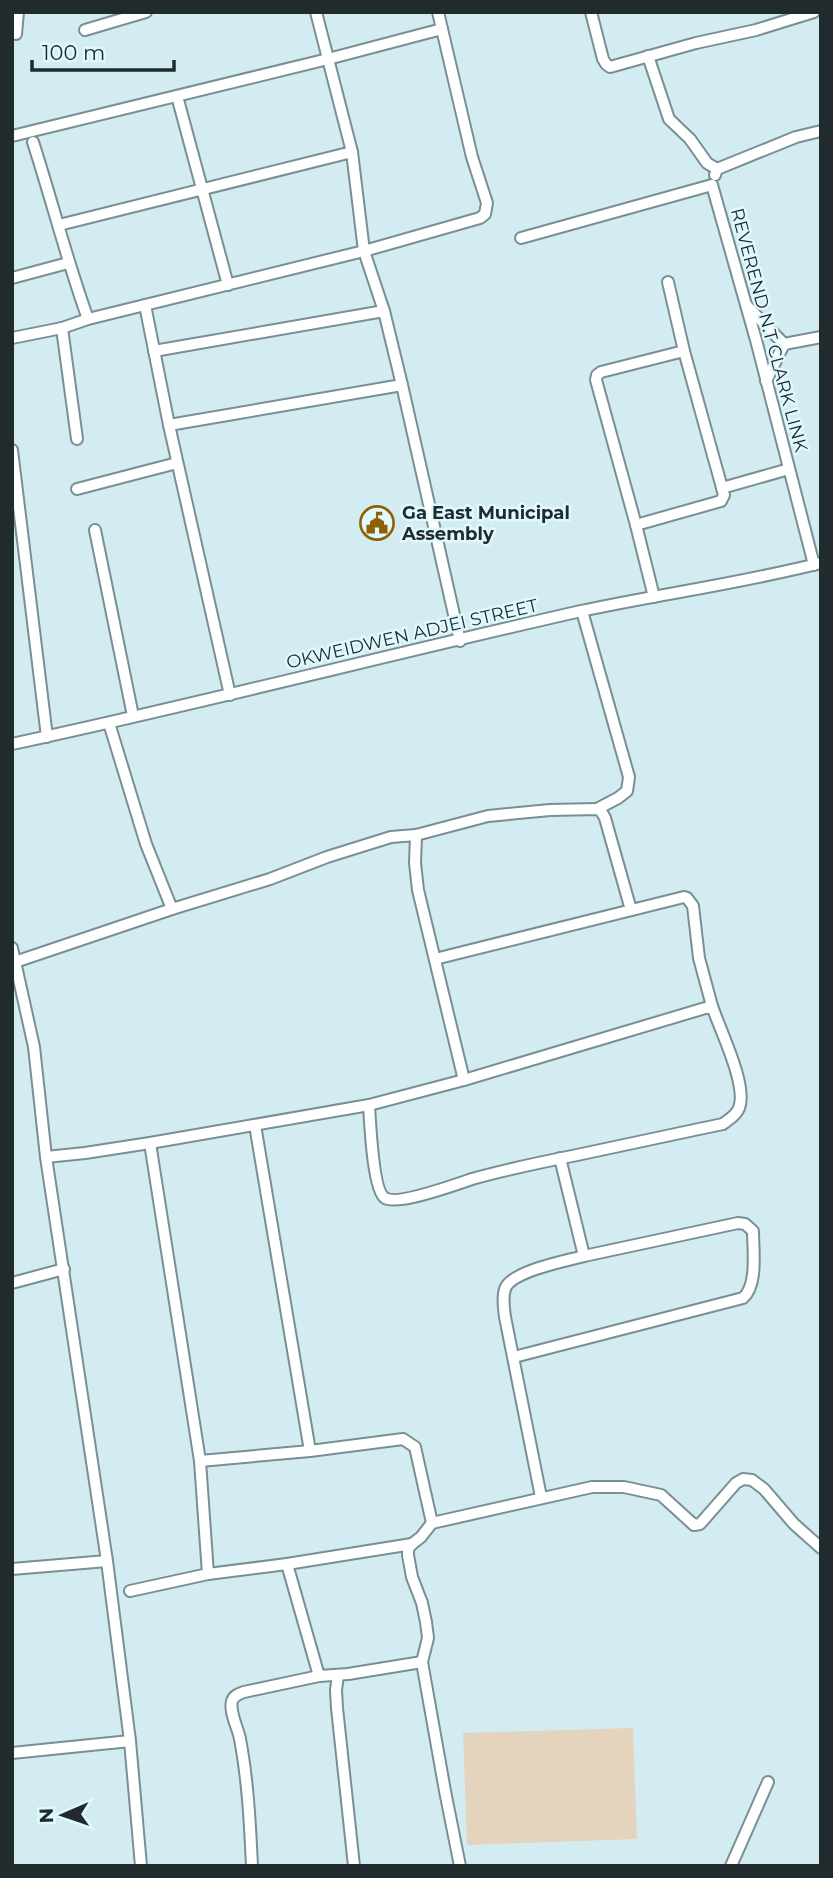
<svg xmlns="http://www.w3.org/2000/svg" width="833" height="1878" font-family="Montserrat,sans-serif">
  <rect width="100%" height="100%" fill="#d3ecf2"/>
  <!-- green -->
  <polygon fill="#e4d4bd" points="633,1728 637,1839 467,1845 463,1733"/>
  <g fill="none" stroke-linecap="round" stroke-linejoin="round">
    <!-- minor casing -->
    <g stroke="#788f94" stroke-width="14">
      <g id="minor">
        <polyline points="316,12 352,152 364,251 384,311 402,385 460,641"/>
        <polyline points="591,12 603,59 606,64 610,67 696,43 756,30 814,12"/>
        <polyline points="85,30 146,12"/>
        <polyline points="16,34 18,12"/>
        <polyline points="648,56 669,119 690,139 707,163 717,169"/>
        <polyline points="177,96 228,285"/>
        <polyline points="12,136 328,59 442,29"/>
        <path d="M33 142C52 201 67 261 88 319"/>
        <polyline points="715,175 717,169 796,137 821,131"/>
        <polyline points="712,185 756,340 814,565"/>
        <polyline points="59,225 352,152"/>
        <polyline points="521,238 712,185"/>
        <polyline points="12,278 68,263"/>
        <polyline points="747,306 784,344"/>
        <polyline points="62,328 77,439"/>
        <polyline points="12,338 62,328 88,319 145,305"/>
        <polyline points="784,344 821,337"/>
        <polyline points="154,351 384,311"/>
        <polyline points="766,381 784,344"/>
        <polyline points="169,425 402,385"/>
        <polyline points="12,450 47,737"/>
        <polyline points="722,488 789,469"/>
        <polyline points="77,489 177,463"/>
        <polyline points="636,525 721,501 724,495 684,351 668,282"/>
        <polyline points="95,530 133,716"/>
        <polyline points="654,597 636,525 596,380 597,375 601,372 684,351"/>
        <polyline points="582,611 629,777 627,791 618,798 597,809"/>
        <polyline points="230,695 169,425 145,305 364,251 480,218 485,214 487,203 472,157 438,12"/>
        <polyline points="109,723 146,844 172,909"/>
        <path d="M12 744C203 703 391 654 581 611 661 594 742 583 821 563"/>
        <polyline points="416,835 488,816 550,810 597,809 601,811 605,818 631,910"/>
        <polyline points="12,948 34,1047 46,1157 107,1561 130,1741 141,1866"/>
        <polyline points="435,959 684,897 687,898 693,906 699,958 712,1006"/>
        <polyline points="12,963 172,909 270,879 327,857 391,837 416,835 415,863 418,890 464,1080"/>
        <polyline points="255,1125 310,1451"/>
        <polyline points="150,1143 200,1461 208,1574"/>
        <path d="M46 1157 85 1153 150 1143 369 1105 464 1080 712 1006C720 1030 748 1086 739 1108 736 1116 729 1119 723 1124 674 1134 625 1145 577 1155 542 1162 507 1169 472 1179 457 1184 397 1206 385 1198 373 1191 370 1121 369 1105"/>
        <polyline points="12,1283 64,1269"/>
        <path d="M514 1357 743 1298C758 1285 753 1250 753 1231L745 1224 738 1223 584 1256"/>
        <polyline points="200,1461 310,1451 403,1439 415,1447 432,1523"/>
        <path d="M541 1497 505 1317C504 1308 502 1298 505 1289 511 1271 566 1261 584 1256L560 1158"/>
        <polyline points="287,1564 319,1676"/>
        <polyline points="12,1569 107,1561"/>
        <polyline points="130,1591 208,1574 287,1564 412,1544"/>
        <polyline points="338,1675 336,1690 337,1708 354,1866"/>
        <polyline points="12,1753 130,1741"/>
        <path d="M252 1866C250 1824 248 1781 240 1739 238 1728 229 1712 232 1701 234 1695 239 1694 244 1692L319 1676 348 1674 422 1662"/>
        <polyline points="460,1866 445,1791 422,1662 428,1638 426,1622 422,1603 412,1577 408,1555 408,1549 412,1544 421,1537 432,1523 592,1487 624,1487 661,1495 694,1525 700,1524 736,1483 743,1479 752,1480 764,1489 794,1524 821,1548"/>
        <polyline points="731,1866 768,1782"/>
      </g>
    </g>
    <!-- minor -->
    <use href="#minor" stroke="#fff" stroke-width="10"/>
  </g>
  <!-- icons -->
  <defs>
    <g id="civic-ring" transform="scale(1.75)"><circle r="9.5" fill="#e0f9ff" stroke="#8e6107" stroke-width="1.5"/><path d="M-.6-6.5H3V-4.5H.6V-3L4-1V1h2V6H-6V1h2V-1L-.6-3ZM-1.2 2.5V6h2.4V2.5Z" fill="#8e6107"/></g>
  </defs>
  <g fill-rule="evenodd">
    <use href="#civic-ring" x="377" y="523"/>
  </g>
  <g text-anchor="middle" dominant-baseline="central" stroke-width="5" stroke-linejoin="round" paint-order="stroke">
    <!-- street labels -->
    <g font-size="18" fill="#212b2d" stroke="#e0f9ff">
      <text transform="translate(769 330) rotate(75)">REVEREND N.T CLARK LINK</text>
      <text transform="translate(412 634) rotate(-13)">OKWEIDWEN ADJEI STREET</text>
    </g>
    <!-- poi labels -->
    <g font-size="18" font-weight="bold" fill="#212b2d" stroke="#e0f9ff" text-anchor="start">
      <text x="402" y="513">Ga East Municipal<tspan x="402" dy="21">Assembly</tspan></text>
    </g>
  </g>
  <!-- border -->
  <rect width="833" height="1878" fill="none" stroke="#212b2d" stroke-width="28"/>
  <!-- north arrow -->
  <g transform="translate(63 1815) rotate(268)" stroke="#e0f9ff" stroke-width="5" paint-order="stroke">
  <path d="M0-5L12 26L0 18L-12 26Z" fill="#212b2d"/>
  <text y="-10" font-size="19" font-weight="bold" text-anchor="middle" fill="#212b2d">N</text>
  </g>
  <!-- scale -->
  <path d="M32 60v10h142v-10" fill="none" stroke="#212b2d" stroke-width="3.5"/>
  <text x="42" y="60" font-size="21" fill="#212b2d" stroke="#e0f9ff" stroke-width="5" paint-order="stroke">100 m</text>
</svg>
